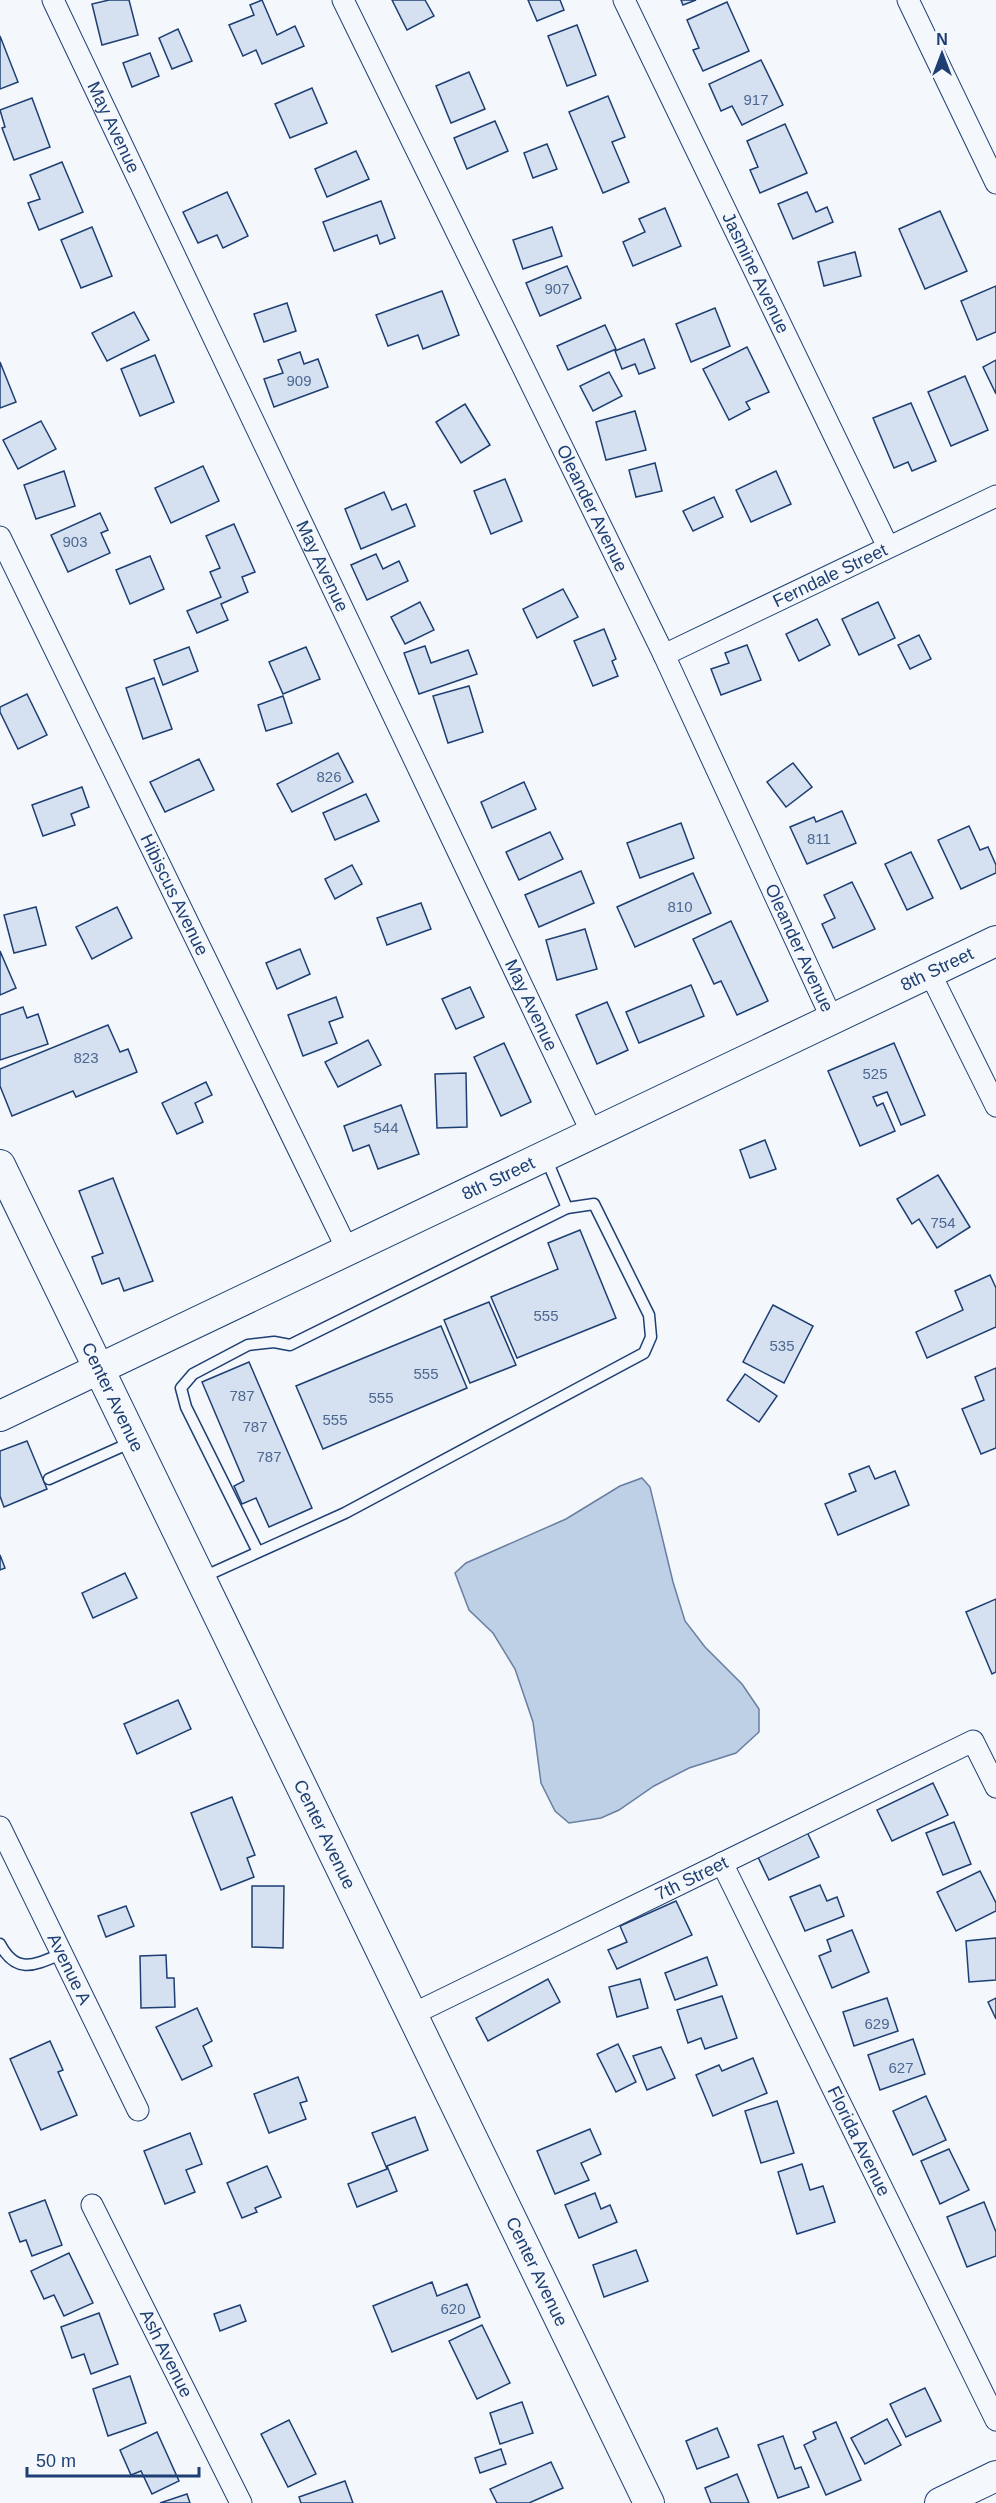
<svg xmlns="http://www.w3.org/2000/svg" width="996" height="2503" font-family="Arial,sans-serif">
  <rect width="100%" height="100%" fill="#f4f7fb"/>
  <!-- water -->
  <polygon fill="#bed0e5" stroke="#687fa3" stroke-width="1.5" points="642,1478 650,1487 673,1582 685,1621 705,1647 742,1684 759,1709 759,1732 736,1753 689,1768 654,1786 619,1810 601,1818 569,1823 555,1811 541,1783 533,1722 515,1669 493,1633 469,1610 455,1573 466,1563 566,1519 620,1486"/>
  <!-- building -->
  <g fill="#d5e0f0" stroke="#1d3f73" stroke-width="1.5">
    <polygon points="109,0 129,0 138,35 102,45 92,4"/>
    <polygon points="262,0 277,35 295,26 304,46 262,64 256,50 243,56 229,25 254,15 250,5"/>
    <polygon points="392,0 425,0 434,16 407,30"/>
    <polygon points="528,0 560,0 564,10 537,21"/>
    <polygon points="681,0 696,0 683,5"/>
    <polygon points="727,2 749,51 703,71 693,50 699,48 687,20"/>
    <polygon points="577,25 596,75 567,86 548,36"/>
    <polygon points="178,29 192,61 172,69 159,38"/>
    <polygon points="0,36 18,82 0,89"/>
    <polygon points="150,53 159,76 132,87 123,63"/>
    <polygon points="761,60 783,105 742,125 732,106 721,111 709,84"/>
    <polygon points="469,72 485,109 451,123 436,86"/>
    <polygon points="312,88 327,123 290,138 275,104"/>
    <polygon points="608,96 625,137 612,142 629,182 603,193 569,112"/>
    <polygon points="32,98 50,147 14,160 2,128 5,127 0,110"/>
    <polygon points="495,121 508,151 467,169 454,138"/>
    <polygon points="785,124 807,173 760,193 750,170 758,167 747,141"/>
    <polygon points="547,144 557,169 533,178 524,153"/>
    <polygon points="356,151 369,179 327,197 315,169"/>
    <polygon points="62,162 83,212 39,230 28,203 40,199 30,175"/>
    <polygon points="227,192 248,236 223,248 217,235 198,243 183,212"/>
    <polygon points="807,192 816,212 827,207 833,222 793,239 778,204"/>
    <polygon points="381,201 395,238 380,244 377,235 334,251 323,222"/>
    <polygon points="665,208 681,246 633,266 623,242 645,232 639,219"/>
    <polygon points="940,211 967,271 925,289 899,229"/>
    <polygon points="92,227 112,276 81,288 61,240"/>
    <polygon points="552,227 562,256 523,269 513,240"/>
    <polygon points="855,252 861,276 824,286 818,262"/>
    <polygon points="567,266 581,298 540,316 526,283"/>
    <polygon points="996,286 996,332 977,340 961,301"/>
    <polygon points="442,291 459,335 423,349 418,335 388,346 376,315"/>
    <polygon points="287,303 296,331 264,342 254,314"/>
    <polygon points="715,308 730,346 691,362 676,324"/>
    <polygon points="134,312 149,340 107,361 92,333"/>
    <polygon points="605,325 616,349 568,370 557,346"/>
    <polygon points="644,339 655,368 639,374 635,364 622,369 615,351"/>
    <polygon points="747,347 769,392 746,402 750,409 729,420 703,369"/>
    <polygon points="300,352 304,364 318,359 328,387 274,407 264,379 283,373 278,360"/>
    <polygon points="155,355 174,402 140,416 121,369"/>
    <polygon points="996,360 996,394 983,367"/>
    <polygon points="0,362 16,402 0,408"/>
    <polygon points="609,372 622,396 593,411 580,386"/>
    <polygon points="965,376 988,430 951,446 928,392"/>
    <polygon points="911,403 936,461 912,471 908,462 894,468 873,418"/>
    <polygon points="465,404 490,445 461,463 436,422"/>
    <polygon points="635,411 646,450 606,460 596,422"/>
    <polygon points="41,421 56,449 18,469 3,440"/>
    <polygon points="655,463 662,491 636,497 629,470"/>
    <polygon points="203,466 219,501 171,523 155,488"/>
    <polygon points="64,471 75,506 36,519 24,485"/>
    <polygon points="776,471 791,504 751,522 736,490"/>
    <polygon points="505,479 522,521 491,534 474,491"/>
    <polygon points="384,492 392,510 406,504 415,526 361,549 345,509"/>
    <polygon points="714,497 723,517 693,531 683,511"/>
    <polygon points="100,513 108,530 101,533 110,553 68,572 51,535"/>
    <polygon points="234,524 255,572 242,577 248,592 221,604 228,620 197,633 187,611 221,597 210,572 220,568 206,536"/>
    <polygon points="376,554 383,569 399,561 408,581 367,600 351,565"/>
    <polygon points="150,556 164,589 130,604 116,570"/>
    <polygon points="563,589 578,617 537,638 523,609"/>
    <polygon points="420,602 434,630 405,644 391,617"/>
    <polygon points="878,602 895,638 859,655 842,619"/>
    <polygon points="817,619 830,645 799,661 786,634"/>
    <polygon points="604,629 616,659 612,661 618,676 593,686 574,641"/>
    <polygon points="919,635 931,659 910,669 898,645"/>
    <polygon points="747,645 761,680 721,695 711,669 729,663 725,653"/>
    <polygon points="425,646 431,663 468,650 477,674 419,694 404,653"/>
    <polygon points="189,647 198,671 163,685 154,660"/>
    <polygon points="306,647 320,679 283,694 269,662"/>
    <polygon points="154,678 172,729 143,739 126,688"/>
    <polygon points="469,686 483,732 448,743 433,696"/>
    <polygon points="27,694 47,735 18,749 0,712 0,707"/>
    <polygon points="283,696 292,723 266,731 258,705"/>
    <polygon points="338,753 353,782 292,812 277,784"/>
    <polygon points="199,759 214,790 165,812 150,782"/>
    <polygon points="793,763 812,787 786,807 767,782"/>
    <polygon points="524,782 536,809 492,828 481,802"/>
    <polygon points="82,787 89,807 71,814 75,825 43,836 32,805"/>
    <polygon points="366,794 379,821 335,840 323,813"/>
    <polygon points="842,811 856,843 807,864 790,827 814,817 816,822"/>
    <polygon points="681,823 694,858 640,878 627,843"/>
    <polygon points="969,826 980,850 988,847 996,865 996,873 961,889 938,840"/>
    <polygon points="550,832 563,859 519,880 506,852"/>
    <polygon points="911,852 933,898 907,910 885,864"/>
    <polygon points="352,865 362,884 335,899 325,879"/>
    <polygon points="581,871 594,903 539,927 525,895"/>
    <polygon points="693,873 711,913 635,947 617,907"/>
    <polygon points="852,882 875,929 833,948 822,924 835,918 824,895"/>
    <polygon points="421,903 431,929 387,945 377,918"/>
    <polygon points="36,907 46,945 14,953 4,915"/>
    <polygon points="117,907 132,938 92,959 76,927"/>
    <polygon points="731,921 768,1001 737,1015 721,981 714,984 693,939"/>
    <polygon points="585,929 597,969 557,980 546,940"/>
    <polygon points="300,949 310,974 277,989 266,963"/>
    <polygon points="0,951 16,988 0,995"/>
    <polygon points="691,985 704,1016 639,1043 626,1012"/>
    <polygon points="470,987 484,1017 456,1029 442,999"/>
    <polygon points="336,997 343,1017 329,1022 337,1043 303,1056 288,1015"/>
    <polygon points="607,1002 628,1050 597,1064 576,1015"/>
    <polygon points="23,1007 27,1018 38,1014 48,1044 0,1060 0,1015"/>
    <polygon points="108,1025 120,1052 128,1049 137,1072 76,1097 73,1091 12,1116 0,1086 0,1069"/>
    <polygon points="368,1040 381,1065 338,1087 325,1062"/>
    <polygon points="504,1043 531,1102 501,1116 474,1057"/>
    <polygon points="894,1043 925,1115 901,1125 887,1092 873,1097 877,1106 883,1103 895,1131 860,1146 828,1071"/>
    <polygon points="466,1073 467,1127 437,1128 435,1074"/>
    <polygon points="206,1082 212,1095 195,1103 203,1122 177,1134 162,1103"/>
    <polygon points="401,1105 419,1154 378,1169 369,1145 353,1151 344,1126"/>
    <polygon points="765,1140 776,1169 750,1178 740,1150"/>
    <polygon points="938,1175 970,1227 937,1248 919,1219 912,1224 897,1199"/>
    <polygon points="113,1178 153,1281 124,1291 119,1278 102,1284 92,1257 103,1253 79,1191"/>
    <polygon points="580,1230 616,1318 517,1358 491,1297 558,1269 548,1243"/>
    <polygon points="990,1275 996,1288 996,1327 927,1358 916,1332 963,1310 955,1291"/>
    <polygon points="489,1302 516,1365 470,1383 444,1320"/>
    <polygon points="773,1305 813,1326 784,1383 743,1362"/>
    <polygon points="441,1326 467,1388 323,1449 296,1386"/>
    <polygon points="249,1362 312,1508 269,1527 256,1498 242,1504 234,1486 244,1481 202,1382"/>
    <polygon points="996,1368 996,1448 981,1454 962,1409 984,1400 975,1377"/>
    <polygon points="745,1374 777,1396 759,1422 727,1400"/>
    <polygon points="27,1441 47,1489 4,1507 0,1496 0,1451"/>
    <polygon points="869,1466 875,1479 895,1471 909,1505 838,1535 825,1504 856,1491 849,1474"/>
    <polygon points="0,1555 5,1568 0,1570"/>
    <polygon points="125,1573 137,1598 93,1618 82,1593"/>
    <polygon points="996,1599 996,1672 992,1674 966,1612"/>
    <polygon points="178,1700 191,1729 137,1754 124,1724"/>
    <polygon points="933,1783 948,1815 892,1841 877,1810"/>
    <polygon points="232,1797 255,1855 247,1858 254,1877 221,1890 191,1813"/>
    <polygon points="954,1822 971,1864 943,1875 926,1833"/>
    <polygon points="807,1832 819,1857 769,1880 757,1855"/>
    <polygon points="980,1871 996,1903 996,1911 956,1931 937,1892"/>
    <polygon points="820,1885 827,1901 837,1897 844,1916 805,1931 790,1897"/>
    <polygon points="252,1886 284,1886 283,1948 252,1947"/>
    <polygon points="676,1901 692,1935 617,1969 608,1950 627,1942 620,1926"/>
    <polygon points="126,1906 134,1926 106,1937 98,1916"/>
    <polygon points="852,1930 869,1972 832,1988 819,1956 831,1951 827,1940"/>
    <polygon points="996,1938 996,1980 969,1982 966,1941"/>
    <polygon points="166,1955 167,1978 174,1978 175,2007 141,2008 140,1956"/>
    <polygon points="707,1957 717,1985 675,2000 665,1973"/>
    <polygon points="548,1979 560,2002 488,2041 476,2018"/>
    <polygon points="640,1979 648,2008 617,2017 609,1987"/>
    <polygon points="722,1996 737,2038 705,2049 701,2038 688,2043 677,2010"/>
    <polygon points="887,1998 898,2031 854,2046 843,2012"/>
    <polygon points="996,1998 996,2019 988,2002"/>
    <polygon points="197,2008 212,2041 203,2046 212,2066 182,2080 156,2027"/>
    <polygon points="913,2039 925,2074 880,2090 868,2055"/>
    <polygon points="50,2041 63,2070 58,2072 77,2115 41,2130 10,2059"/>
    <polygon points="618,2044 636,2082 616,2092 597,2054"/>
    <polygon points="661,2047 675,2078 647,2090 633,2056"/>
    <polygon points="753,2058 767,2093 713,2116 696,2075 719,2065 722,2071"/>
    <polygon points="298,2077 307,2101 300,2103 306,2119 269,2133 254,2094"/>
    <polygon points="926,2096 946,2140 913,2155 893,2111"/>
    <polygon points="777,2101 794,2153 761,2163 745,2111"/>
    <polygon points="415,2117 428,2150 387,2166 397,2191 357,2207 348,2184 387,2169 372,2133"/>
    <polygon points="590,2129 601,2154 581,2163 589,2180 555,2194 537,2151"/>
    <polygon points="190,2133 202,2164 186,2170 195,2192 165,2204 144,2151"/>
    <polygon points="949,2149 969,2190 940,2204 921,2161"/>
    <polygon points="802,2164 810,2190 823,2186 835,2222 797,2234 778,2172"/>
    <polygon points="267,2166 281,2197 255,2208 257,2212 242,2218 227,2183"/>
    <polygon points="595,2193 601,2209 610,2205 617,2222 579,2238 565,2205"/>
    <polygon points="45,2200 62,2245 32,2256 26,2240 20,2242 9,2213"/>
    <polygon points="984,2202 996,2232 996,2256 967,2267 947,2217"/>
    <polygon points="636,2250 648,2281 604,2297 593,2265"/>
    <polygon points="69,2253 93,2303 64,2316 54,2295 44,2299 31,2271"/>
    <polygon points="432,2282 437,2296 467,2284 480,2317 392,2352 373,2306"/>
    <polygon points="240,2305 246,2321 220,2331 214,2314"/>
    <polygon points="99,2313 118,2364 91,2374 84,2354 72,2358 61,2327"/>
    <polygon points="482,2325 510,2383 477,2399 449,2341"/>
    <polygon points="130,2376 146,2423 108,2436 93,2389"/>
    <polygon points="925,2388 941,2421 906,2437 890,2404"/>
    <polygon points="522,2402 533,2433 500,2444 490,2413"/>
    <polygon points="887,2419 901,2445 865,2464 851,2438"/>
    <polygon points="289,2420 316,2474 288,2487 261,2434"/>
    <polygon points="836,2422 861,2480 826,2495 804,2445 816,2439 813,2432"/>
    <polygon points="717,2428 729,2457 697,2469 686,2441"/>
    <polygon points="157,2432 179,2481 152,2494 141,2471 131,2475 120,2450"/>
    <polygon points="783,2436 795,2469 801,2467 809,2487 778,2498 758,2445"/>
    <polygon points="501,2449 506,2464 480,2473 475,2458"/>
    <polygon points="551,2462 563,2488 529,2503 497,2503 490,2489"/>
    <polygon points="737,2474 749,2503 711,2503 705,2488"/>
    <polygon points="345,2481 353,2503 301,2503 299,2497"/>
    <polygon points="187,2494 190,2503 160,2503"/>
  </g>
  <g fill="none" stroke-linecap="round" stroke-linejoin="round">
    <!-- lane casing -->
    <g stroke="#1d3f73" stroke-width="13">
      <g id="lane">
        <polyline points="546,1158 567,1208"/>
        <polyline points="49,1479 132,1442"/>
        <polyline points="201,1578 345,1513 644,1353 651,1337 649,1315 594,1204 567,1208 290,1345 274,1342 248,1345 193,1374 181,1388 186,1407 258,1552"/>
        <path d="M0 1944C16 1975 35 1965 61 1954"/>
      </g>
    </g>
    <!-- street casing -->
    <g stroke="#1d3f73" stroke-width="23">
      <g id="street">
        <path id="s1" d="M53 0 592 1133"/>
        <path id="s2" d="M343 0 664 655 832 1019"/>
        <path id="s3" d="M624 0 888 547"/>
        <polyline points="908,0 996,183"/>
        <path id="s4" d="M0 537 348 1251"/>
        <path id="s5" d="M664 655 996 496"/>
        <polyline points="930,973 996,1106"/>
        <path id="s6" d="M0 1827 138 2110"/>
        <path id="s7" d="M722 1863 996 2420"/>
        <path id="s8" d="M411 2015 973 1741 996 1787"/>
        <path id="s9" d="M92 2205 241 2503"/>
      </g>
    </g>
    <!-- secondary casing -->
    <g stroke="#1d3f73" stroke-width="32">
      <g id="secondary">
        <path id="s10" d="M0 1165 649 2503"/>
        <path id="s11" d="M0 1416 996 941"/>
        <polyline points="940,2503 996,2476"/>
      </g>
    </g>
    <!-- lane -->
    <use href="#lane" stroke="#f4f7fb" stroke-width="10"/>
    <!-- street -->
    <use href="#street" stroke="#f4f7fb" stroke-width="21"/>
    <!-- secondary -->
    <use href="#secondary" stroke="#f4f7fb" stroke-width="30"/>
  </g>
  <g text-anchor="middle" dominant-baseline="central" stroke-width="4.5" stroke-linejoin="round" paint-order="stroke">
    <!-- number labels -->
    <g font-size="15" fill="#4b6792">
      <text x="756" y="99">917</text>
      <text x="557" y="288">907</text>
      <text x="299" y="380">909</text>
      <text x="75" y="541">903</text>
      <text x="329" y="776">826</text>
      <text x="819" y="838">811</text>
      <text x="680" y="906">810</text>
      <text x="86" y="1057">823</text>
      <text x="875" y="1073">525</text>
      <text x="386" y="1127">544</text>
      <text x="943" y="1222">754</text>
      <text x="546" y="1315">555</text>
      <text x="782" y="1345">535</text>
      <text x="426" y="1373">555</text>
      <text x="242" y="1395">787</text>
      <text x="381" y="1397">555</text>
      <text x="335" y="1419">555</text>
      <text x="255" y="1426">787</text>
      <text x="269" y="1456">787</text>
      <text x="877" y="2023">629</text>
      <text x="901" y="2067">627</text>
      <text x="453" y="2308">620</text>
    </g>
    <!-- street labels -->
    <g font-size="18" fill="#1d3f73" stroke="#f4f7fb">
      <text stroke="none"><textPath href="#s1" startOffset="141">May Avenue</textPath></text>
      <text stroke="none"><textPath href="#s3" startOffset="303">Jasmine Avenue</textPath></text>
      <text stroke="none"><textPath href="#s2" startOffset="566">Oleander Avenue</textPath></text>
      <text stroke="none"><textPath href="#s1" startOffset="627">May Avenue</textPath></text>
      <text stroke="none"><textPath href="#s5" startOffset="184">Ferndale Street</textPath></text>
      <text stroke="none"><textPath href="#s4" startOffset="398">Hibiscus Avenue</textPath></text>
      <text stroke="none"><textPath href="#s2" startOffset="1052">Oleander Avenue</textPath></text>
      <text stroke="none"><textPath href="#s11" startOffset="1038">8th Street</textPath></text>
      <text stroke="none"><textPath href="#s1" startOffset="1113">May Avenue</textPath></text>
      <text stroke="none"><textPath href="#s11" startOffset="552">8th Street</textPath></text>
      <text stroke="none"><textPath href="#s10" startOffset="258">Center Avenue</textPath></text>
      <text stroke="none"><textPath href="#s10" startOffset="744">Center Avenue</textPath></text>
      <text stroke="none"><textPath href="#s8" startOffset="312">7th Street</textPath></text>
      <text stroke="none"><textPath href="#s6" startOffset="158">Avenue A</textPath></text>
      <text stroke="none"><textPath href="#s7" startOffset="310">Florida Avenue</textPath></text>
      <text stroke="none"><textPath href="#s10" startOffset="1230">Center Avenue</textPath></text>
      <text stroke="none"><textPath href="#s9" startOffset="166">Ash Avenue</textPath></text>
    </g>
  </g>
  <!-- north arrow -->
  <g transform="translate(942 54)" stroke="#f4f7fb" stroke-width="4.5" paint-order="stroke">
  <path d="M0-4.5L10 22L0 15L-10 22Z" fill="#1d3f73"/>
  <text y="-9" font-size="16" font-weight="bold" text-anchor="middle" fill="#1d3f73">N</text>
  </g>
  <!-- scale -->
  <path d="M27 2467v9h172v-9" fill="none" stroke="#1d3f73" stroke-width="3"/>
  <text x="36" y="2467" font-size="18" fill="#1d3f73" stroke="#f4f7fb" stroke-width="4.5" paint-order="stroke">50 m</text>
</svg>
